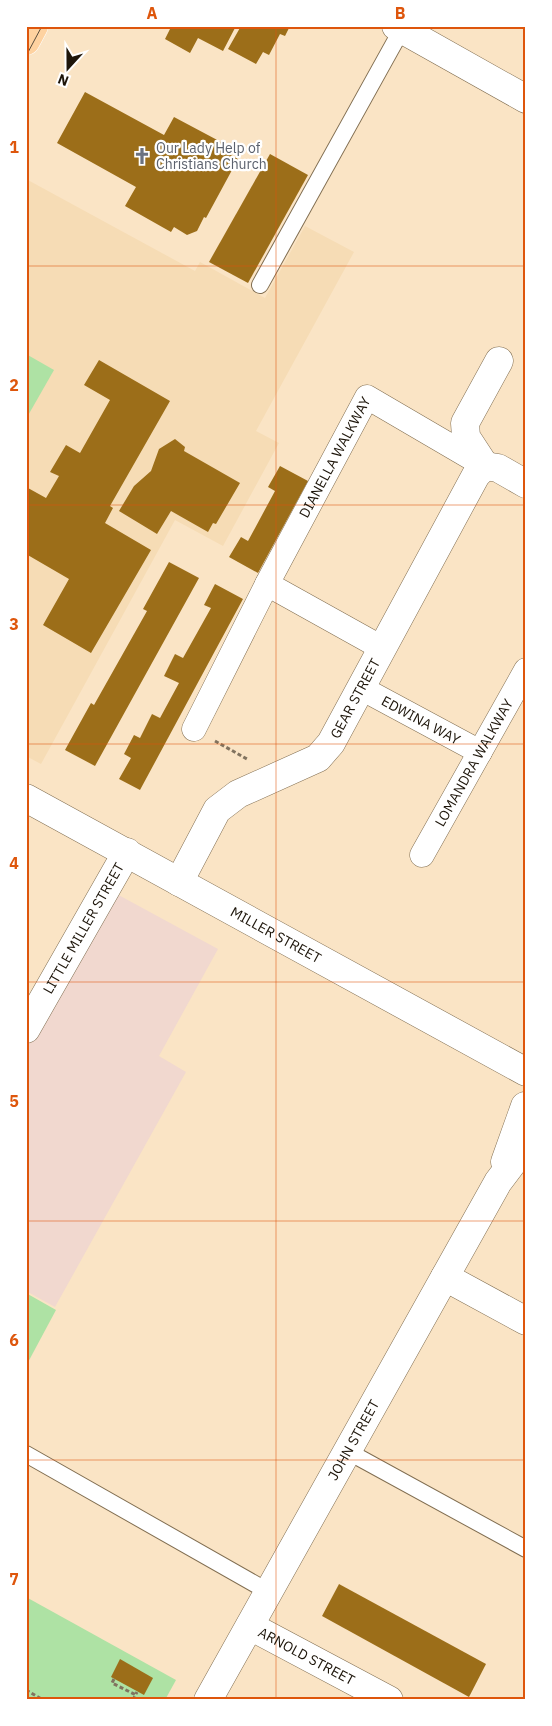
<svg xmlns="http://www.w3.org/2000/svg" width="552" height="1726" font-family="'IBM Plex Sans',sans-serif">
  <rect width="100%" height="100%" fill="#fae4c5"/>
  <!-- industrial -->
  <polygon fill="#f1d8cf" points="113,892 218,949 159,1056 186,1072 55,1307 26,1291 26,1049"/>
  <!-- built -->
  <polygon fill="#f6dcb5" points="26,179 195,271 200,262 265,298 305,226 354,252 256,431 279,443 223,546 175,520 41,764 26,756"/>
  <!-- green -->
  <g fill="#aee2a4">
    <polygon points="26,354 54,370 26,419"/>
    <polygon points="26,1293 56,1310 26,1366"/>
    <polygon points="26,1597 176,1680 165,1700 26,1700"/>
  </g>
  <!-- building -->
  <g fill="#9c6e19">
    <polygon points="164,26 236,26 223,51 198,38 190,53 165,39 170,29"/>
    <polygon points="241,26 290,26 285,36 280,34 269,55 263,52 256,64 228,49"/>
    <polygon points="85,92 164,135 174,117 221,142 218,148 238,159 206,218 204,217 197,231 187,235 174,227 171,232 125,206 136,187 57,143"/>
    <polygon points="270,154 308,175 248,283 209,262"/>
    <polygon points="99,360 170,401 110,506 113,508 105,523 151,550 91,653 43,625 69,579 26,554 26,492 28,488 46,498 59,476 50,472 66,445 80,453 110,400 84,385"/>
    <polygon points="175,439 185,447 184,451 240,483 216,524 213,523 208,532 171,511 157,534 119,511 134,486 151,471 159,449"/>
    <polygon points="280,466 308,481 258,573 229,557 241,537 248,541 275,491 268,487"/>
    <polygon points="169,562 199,578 95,766 65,750 91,703 94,705 147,611 143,609"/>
    <polygon points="215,584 243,599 140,790 119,779 131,758 124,754 134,735 140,738 152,714 160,718 179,683 164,676 175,654 183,658 211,608 204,605"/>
    <polygon points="339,1584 486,1664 469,1697 322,1616"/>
    <polygon points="120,1659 153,1678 144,1695 111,1677"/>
  </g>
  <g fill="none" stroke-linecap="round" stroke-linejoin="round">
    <!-- service casing -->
    <g stroke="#816e51" stroke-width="18">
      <g id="service">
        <polyline points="260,285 402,29"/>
        <polyline points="347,1451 526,1549"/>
        <polyline points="26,1454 269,1592"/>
      </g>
    </g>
    <!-- pedestrian casing -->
    <g stroke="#816e51" stroke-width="25">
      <g id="pedestrian">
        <polyline points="267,584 382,648"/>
        <path id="s1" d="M361 688 480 752"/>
        <path id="s2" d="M194 729 267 584 367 397 485 466"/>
        <path id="s3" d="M422 855 526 670"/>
      </g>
    </g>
    <!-- minor casing -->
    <g stroke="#816e51" stroke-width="29">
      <g id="minor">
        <polyline points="396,26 526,99"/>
        <polyline points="485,466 466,437 465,423 499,361"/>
        <polyline points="485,466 498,468 526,484"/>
        <path id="s4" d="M26 798 526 1072"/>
        <path id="s5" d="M179 882 217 810 238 794 318 758 331 743 476 475 485 466"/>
        <path id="s6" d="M26 1029 127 852"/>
        <polyline points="505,1162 525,1106"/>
        <polyline points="445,1277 526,1321"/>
        <path id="s7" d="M250 1626 389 1700"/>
        <path id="s8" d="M208 1700 498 1182 526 1145"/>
      </g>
    </g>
    <!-- primary casing -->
    <g stroke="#fff" stroke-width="29">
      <polyline id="primary" points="26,41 34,26"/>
    </g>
    <!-- path -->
    <g stroke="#81735f" stroke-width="3" stroke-dasharray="4 2.5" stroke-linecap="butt">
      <polyline points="215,741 247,759"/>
      <polyline points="114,1679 112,1683 136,1695"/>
      <polyline points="26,1690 43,1700"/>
      <polyline points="133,1700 137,1692"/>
    </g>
    <!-- service -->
    <use href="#service" stroke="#fff" stroke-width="16"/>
    <!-- pedestrian -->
    <use href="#pedestrian" stroke="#fff" stroke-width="24"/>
    <!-- minor -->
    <use href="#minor" stroke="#fff" stroke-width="28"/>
    <!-- primary -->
    <use href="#primary" stroke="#fed2a0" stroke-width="28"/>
    <!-- tram -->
    <g stroke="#5a4e3d" stroke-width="1">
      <polyline points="26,27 26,26"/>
      <polyline points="26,56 42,26"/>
    </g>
  </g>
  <!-- grid -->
  <path fill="none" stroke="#de560c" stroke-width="1" stroke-opacity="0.55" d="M276 26V1700M26 266H526M26 505H526M26 744H526M26 982H526M26 1221H526M26 1460H526"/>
  <!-- icons -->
  <defs>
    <g id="church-bare" transform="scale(1.35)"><path d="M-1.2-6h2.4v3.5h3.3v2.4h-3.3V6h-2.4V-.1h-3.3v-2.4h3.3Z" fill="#6b7280" stroke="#fff" stroke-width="2.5" paint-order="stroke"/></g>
  </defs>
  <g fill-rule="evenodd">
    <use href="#church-bare" x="142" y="156"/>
  </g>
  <g text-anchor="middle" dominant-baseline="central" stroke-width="4.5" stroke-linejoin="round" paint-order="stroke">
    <!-- worship labels -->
    <g font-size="14" fill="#5b616d" stroke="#fff" text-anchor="start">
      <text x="156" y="148">Our Lady Help of<tspan x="156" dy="16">Christians Church</tspan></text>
    </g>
    <!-- street labels -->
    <g font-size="14" fill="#1d150a" stroke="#fff">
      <text stroke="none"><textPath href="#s2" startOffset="306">DIANELLA WALKWAY</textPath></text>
      <text stroke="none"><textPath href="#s5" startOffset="266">GEAR STREET</textPath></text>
      <text stroke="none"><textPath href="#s1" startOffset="68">EDWINA WAY</textPath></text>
      <text stroke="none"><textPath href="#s3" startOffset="106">LOMANDRA WALKWAY</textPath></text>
      <text stroke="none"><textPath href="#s6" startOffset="116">LITTLE MILLER STREET</textPath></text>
      <text stroke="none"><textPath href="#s4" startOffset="285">MILLER STREET</textPath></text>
      <text stroke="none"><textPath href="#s8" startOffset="298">JOHN STREET</textPath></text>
      <text stroke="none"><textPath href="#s7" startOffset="64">ARNOLD STREET</textPath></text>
    </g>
  </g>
  <!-- border -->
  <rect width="552" height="1726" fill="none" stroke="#ffffff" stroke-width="55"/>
  <!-- north arrow -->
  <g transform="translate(68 68) rotate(201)" stroke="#ffffff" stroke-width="4" paint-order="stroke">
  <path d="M0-4L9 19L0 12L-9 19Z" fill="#1d150a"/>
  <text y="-8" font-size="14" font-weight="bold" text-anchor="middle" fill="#1d150a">N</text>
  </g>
  <rect x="28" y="28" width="496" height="1670" fill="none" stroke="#de560c" stroke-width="2"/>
  <g font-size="16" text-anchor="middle" font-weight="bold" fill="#de560c">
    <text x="152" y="19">A</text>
    <text x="400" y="19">B</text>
    <text x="14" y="153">1</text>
    <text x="14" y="391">2</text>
    <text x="14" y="630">3</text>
    <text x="14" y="869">4</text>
    <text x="14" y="1107">5</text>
    <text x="14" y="1346">6</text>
    <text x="14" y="1585">7</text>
  </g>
</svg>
